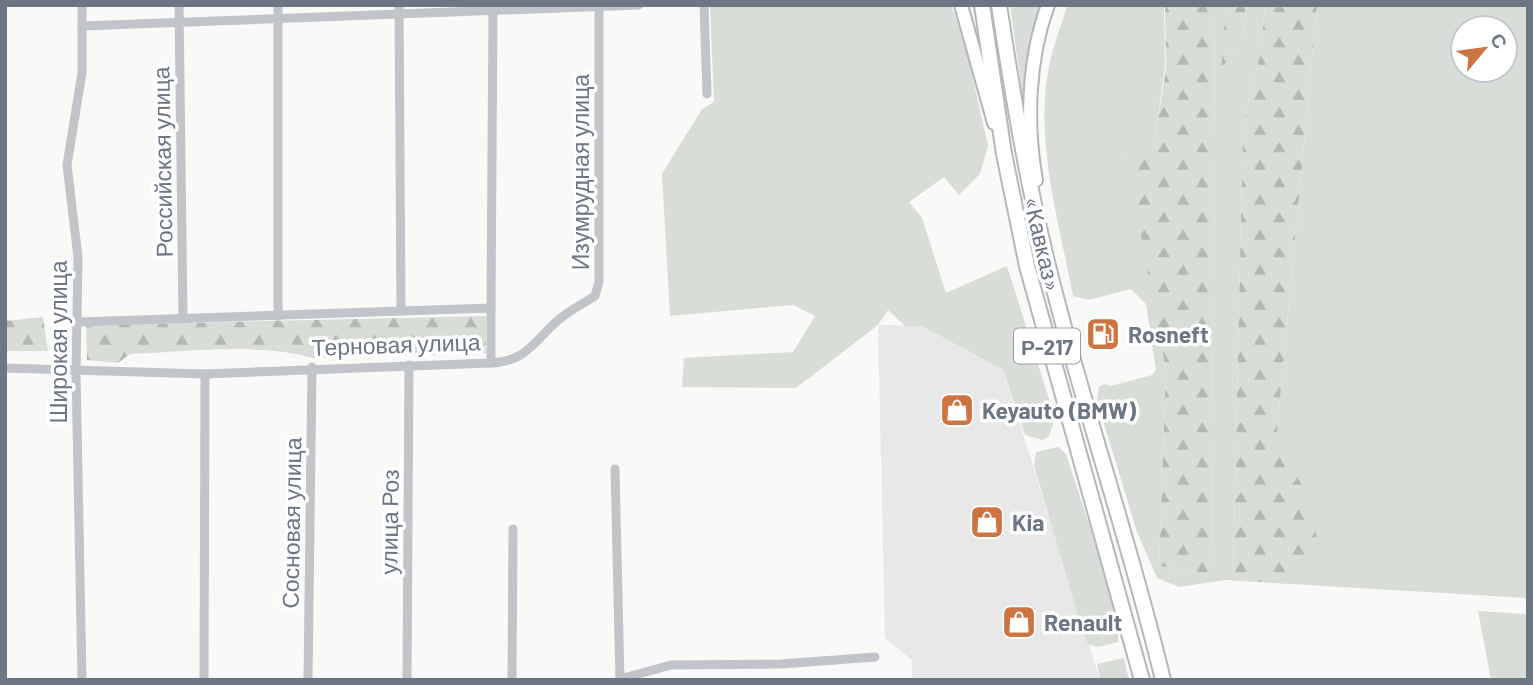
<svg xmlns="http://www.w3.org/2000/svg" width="1533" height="685" font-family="Barlow,sans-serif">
  <defs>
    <pattern id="forest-firs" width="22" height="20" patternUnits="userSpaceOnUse" patternTransform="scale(1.75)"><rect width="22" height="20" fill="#d8ddd7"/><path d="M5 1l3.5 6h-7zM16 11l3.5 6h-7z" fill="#b3b8b4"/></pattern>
  </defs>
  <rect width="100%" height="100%" fill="#f9f9f7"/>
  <!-- built -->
  <polygon fill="#e7e8e7" points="878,325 922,326 1003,370 1100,680 912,680 912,660 885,638"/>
  <!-- green -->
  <g fill="#d8ddd7" fill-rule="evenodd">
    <polygon points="710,5 951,5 965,43 988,146 980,174 959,195 944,177 909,202 922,218 946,293 1007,266 1055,418 1049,436 1042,440 1025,435 1003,370 922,326 905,326 888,310 878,325 796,388 682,387 684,358 793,352 815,316 793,305 670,316 662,174 702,109 714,102"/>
    <polygon points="1010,5 1043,5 1025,114"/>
    <path d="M1067 5H1164L1165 68 1153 149 1126 156 1135 188 1166 371 1159 566 1211 574 1215 5H1226L1222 68 1244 32 1246 5H1265L1261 51 1243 126 1233 579 1276 442 1317 5H1528V598L1225 580 1179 587 1157 578 1137 532 1097 401 1099 387 1105 384 1111 386 1152 375 1156 370 1146 304 1131 289 1089 300 1073 296C1059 221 1033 138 1050 62 1054 43 1062 24 1067 5ZM1463 28H1505V70H1463Z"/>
    <polygon points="1058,447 1066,454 1118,612 1118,642 1098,647 1088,644 1081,625 1034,466 1036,452"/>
    <polygon points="1478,611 1528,614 1528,680 1491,680"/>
    <polygon points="1124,658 1129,680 1100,680 1097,664"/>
  </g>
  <!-- forest -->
  <g fill="url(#forest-firs)">
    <polygon points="1165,5 1215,5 1211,574 1159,566 1166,370 1126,155 1153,148 1166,69"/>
    <polygon points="1226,5 1246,5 1244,32 1221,70"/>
    <polygon points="1265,5 1317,5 1276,442 1311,500 1317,540 1292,584 1233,580 1243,126 1261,51"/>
    <path d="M486 316V353L313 358C256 342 189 352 130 354L118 363 87 360 86 325Z"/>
    <polygon points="43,317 48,351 5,351 5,321"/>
  </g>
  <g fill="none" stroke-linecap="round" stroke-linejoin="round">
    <!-- major casing -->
    <g stroke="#b3b6ba" stroke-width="16">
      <g id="major">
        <polyline points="961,5 994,123"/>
        <path d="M1036 180C1026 124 1028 59 1048 5"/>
      </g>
    </g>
    <!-- highway casing -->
    <g stroke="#b5b7bb" stroke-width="18">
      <g id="highway">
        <polyline points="982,5 1004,154 1027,266 1142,680"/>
        <path d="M999 5C1014 103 1030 200 1056 297 1089 425 1132 550 1163 680"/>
      </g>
    </g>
    <!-- minor -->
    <g stroke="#c1c4c8" stroke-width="9">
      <polyline points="82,5 82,73 67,165 78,257 76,372 82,680"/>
      <polyline points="179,5 183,319"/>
      <polyline points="399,5 401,311"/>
      <polyline points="704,5 707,94"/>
      <polyline points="82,26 639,5"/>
      <polyline points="491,308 493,5"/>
      <polyline points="278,316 278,5"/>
      <path d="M491 363C530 361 535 338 562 317 572 309 584 303 595 296L599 282V5"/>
      <polyline points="5,368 205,374 491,363 491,308 77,322"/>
      <polyline points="615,469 620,680"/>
      <polyline points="620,679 671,665 781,664 875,657"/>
      <polyline points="204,680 205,374"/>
      <polyline points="308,680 312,367"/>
      <polyline points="407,680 409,365"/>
      <polyline points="512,680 513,529"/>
    </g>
    <!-- major -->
    <use href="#major" stroke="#fff" stroke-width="12"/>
    <!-- highway -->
    <use href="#highway" stroke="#fff" stroke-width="14"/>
  </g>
  <!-- icons -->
  <defs>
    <g id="fuel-square" transform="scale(1.75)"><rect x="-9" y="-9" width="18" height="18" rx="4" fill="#ce7443" stroke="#fff"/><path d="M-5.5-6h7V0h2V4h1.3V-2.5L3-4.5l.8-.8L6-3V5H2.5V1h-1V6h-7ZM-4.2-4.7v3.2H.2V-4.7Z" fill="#fff"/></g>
    <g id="shop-square" transform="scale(1.75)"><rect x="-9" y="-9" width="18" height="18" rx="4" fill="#ce7443" stroke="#fff"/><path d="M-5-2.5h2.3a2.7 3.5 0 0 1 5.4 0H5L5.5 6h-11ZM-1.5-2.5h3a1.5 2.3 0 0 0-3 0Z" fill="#fff"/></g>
  </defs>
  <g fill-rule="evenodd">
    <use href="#fuel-square" x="1103" y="334"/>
    <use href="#shop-square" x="957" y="410"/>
    <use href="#shop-square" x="987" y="522"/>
    <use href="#shop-square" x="1019" y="622"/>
  </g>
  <g text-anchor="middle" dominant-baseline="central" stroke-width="7" stroke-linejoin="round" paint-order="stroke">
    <!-- shield labels -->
    <rect fill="#fff" stroke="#989fa9" stroke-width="2" x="1014" y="328.5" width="66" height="35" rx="5"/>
    <g font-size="21" font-weight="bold" fill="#6c7684">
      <text x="1047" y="346">Р-217</text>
    </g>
    <!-- street labels -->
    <g font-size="23" fill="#6c7684" stroke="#fff">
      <text transform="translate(162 162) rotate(-91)">Российская улица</text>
      <text transform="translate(580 172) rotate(-90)">Изумрудная улица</text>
      <text transform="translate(1043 244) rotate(77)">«Кавказ»</text>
      <text transform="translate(58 342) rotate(-90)">Широкая улица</text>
      <text transform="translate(396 344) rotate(-2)">Терновая улица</text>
      <text transform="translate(389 522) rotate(-89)">улица Роз</text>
      <text transform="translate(291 523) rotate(-89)">Сосновая улица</text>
    </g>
    <!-- poi labels -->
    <g font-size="23" font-weight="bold" fill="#6c7684" stroke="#fff" text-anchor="start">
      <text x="1128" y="334">Rosneft</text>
      <text x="982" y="410">Keyauto (BMW)</text>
      <text x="1012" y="522">Kia</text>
      <text x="1044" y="622">Renault</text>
    </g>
  </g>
  <!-- border -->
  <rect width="1533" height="685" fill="none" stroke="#6c7684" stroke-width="14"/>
  <!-- north arrow -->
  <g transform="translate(1484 49) rotate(61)"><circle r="33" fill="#ffffff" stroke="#c4c8ce" stroke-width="2"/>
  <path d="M0-5L12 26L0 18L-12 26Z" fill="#ce7443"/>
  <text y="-10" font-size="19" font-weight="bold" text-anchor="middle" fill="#6c7684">С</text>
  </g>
</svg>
